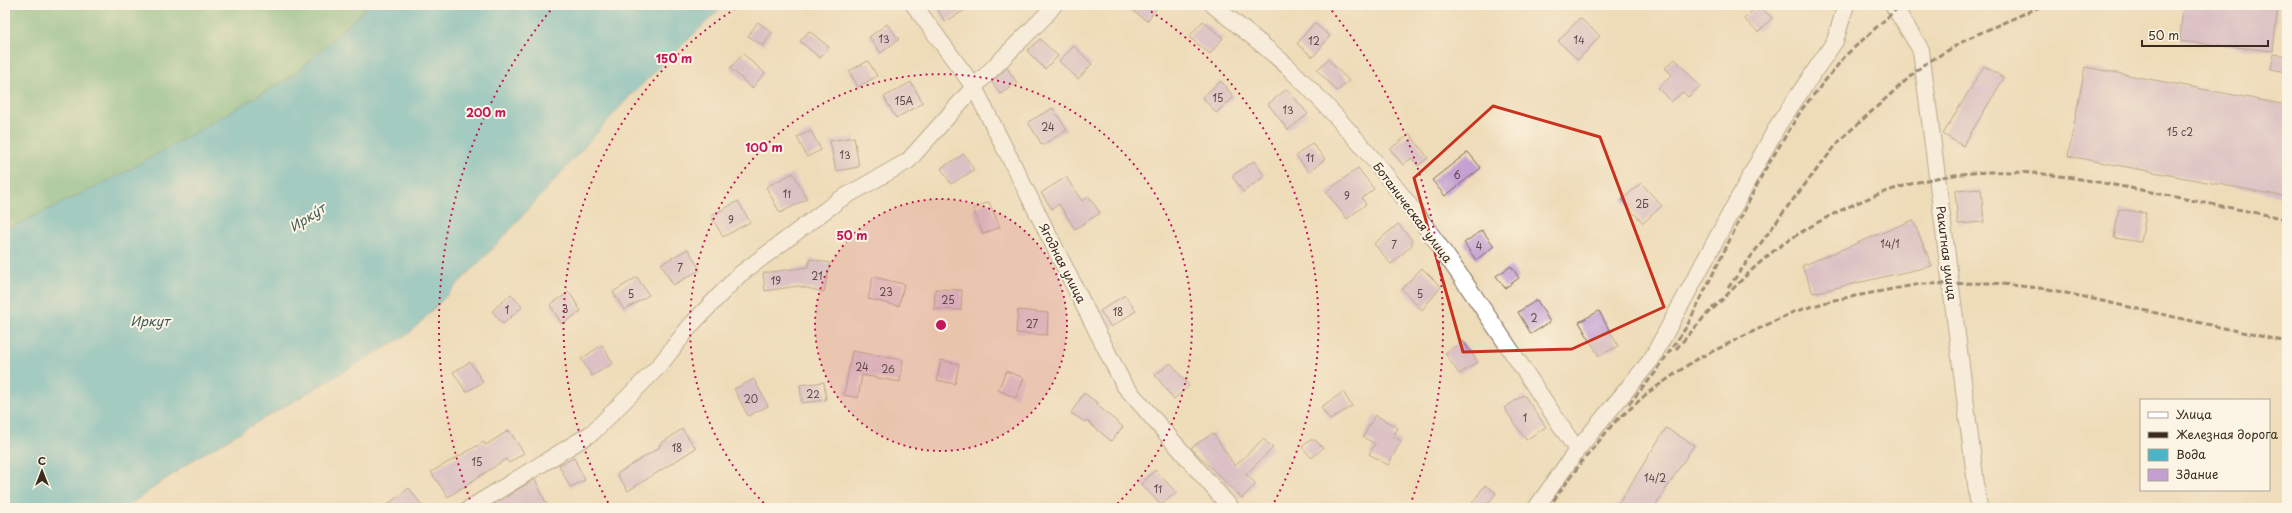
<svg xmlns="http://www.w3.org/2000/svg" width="2292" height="513" font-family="'Playpen Sans',sans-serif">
  <rect width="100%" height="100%" fill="#fcf5e5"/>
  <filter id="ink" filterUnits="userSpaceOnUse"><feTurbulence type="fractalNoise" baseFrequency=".025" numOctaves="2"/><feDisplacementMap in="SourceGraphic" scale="8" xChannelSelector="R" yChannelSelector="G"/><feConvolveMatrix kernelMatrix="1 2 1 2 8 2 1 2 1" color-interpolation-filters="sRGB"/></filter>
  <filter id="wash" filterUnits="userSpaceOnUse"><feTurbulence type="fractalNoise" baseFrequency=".012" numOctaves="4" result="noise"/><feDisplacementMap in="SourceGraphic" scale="16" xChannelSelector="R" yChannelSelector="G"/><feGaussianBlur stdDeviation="0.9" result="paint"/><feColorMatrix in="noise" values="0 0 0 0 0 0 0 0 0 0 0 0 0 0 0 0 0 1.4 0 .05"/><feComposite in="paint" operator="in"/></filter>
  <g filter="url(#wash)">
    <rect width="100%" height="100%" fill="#eedcb9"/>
    <!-- forest -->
    <polygon fill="#69b883" stroke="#527150" points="5,5 365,5 364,10 293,76 120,175 5,230"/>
    <!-- water -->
    <polygon fill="#4bb5c8" stroke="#437073" points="365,5 724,5 629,97 501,240 410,333 193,460 125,508 5,508 5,230 120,175 293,76 364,10"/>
    <g id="blocks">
      <!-- building -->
      <g fill="#c4a0d2">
        <polygon points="935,5 973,5 945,22"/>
        <polygon points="1125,5 1159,5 1147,21"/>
        <polygon points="1758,5 1772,18 1758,32 1744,19"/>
        <polygon points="2183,5 2278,5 2273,51 2180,41"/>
        <polygon points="1580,18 1600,36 1578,60 1558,41"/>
        <polygon points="1203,21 1223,38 1210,54 1189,37"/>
        <polygon points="758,22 772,32 763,46 748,36"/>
        <polygon points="1314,23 1330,36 1313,57 1297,44"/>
        <polygon points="887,24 899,39 881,53 869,37"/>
        <polygon points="809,31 829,47 820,58 800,41"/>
        <polygon points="1040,39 1058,56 1045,69 1027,51"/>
        <polygon points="1074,46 1092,64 1078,79 1059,61"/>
        <polygon points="743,54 765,73 752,88 730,68"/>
        <polygon points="2274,54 2287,56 2287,72 2271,69"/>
        <polygon points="1328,59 1349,81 1337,91 1317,70"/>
        <polygon points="1675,59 1700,86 1688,97 1683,92 1671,102 1658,88 1672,75 1665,68"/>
        <polygon points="868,61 877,76 858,87 849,71"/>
        <polygon points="1984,66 2004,78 1963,146 1943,134"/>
        <polygon points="2085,67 2287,105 2287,197 2068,156"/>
        <polygon points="1007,68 1017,83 1000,94 992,82"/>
        <polygon points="1221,81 1234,97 1216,113 1202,97"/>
        <polygon points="911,82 923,103 896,118 884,97"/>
        <polygon points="1287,89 1308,114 1288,130 1268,104"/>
        <polygon points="1053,108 1067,130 1042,145 1028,122"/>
        <polygon points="811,131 821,150 807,157 797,137"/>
        <polygon points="1410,134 1428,158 1418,166 1412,158 1403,165 1390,149"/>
        <polygon points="854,137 859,167 836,171 830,141"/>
        <polygon points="1312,143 1325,159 1309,172 1296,156"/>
        <polygon points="1468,152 1481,168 1445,196 1432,180"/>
        <polygon points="964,154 974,170 951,184 941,168"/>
        <polygon points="1254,161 1265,176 1243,192 1232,176"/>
        <polygon points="1358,168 1374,189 1362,198 1366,204 1347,219 1326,192"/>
        <polygon points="793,173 807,199 780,213 766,187"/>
        <polygon points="1066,177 1082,201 1089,197 1100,213 1075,229 1059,204 1052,209 1041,193"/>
        <polygon points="1641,183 1662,206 1643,223 1622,200"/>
        <polygon points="1981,189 1984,222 1958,224 1955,191"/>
        <polygon points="738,201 750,222 723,237 711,216"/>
        <polygon points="989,202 1000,227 983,234 973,209"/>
        <polygon points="2119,209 2146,213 2141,242 2114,238"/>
        <polygon points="1913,220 1932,266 1813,293 1802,266"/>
        <polygon points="1398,224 1412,240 1412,245 1391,264 1374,244"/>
        <polygon points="1482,230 1494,246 1476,260 1464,243"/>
        <polygon points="688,249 700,270 673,285 661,264"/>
        <polygon points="810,259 830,263 824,292 798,286 765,291 763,273 808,267"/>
        <polygon points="1511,266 1519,278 1505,288 1496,276"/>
        <polygon points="1422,268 1441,287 1422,310 1402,289"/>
        <polygon points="637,277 649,295 624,310 613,292"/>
        <polygon points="873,277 904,284 899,306 868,299"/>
        <polygon points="935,289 962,290 961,310 934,309"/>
        <polygon points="569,292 581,311 562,324 550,305"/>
        <polygon points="511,294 522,307 503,324 492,311"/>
        <polygon points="1125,295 1136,311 1111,327 1100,311"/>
        <polygon points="1537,300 1550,322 1531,334 1518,312"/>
        <polygon points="1018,310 1048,313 1047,335 1016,333"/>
        <polygon points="1599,311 1618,346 1599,356 1579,322"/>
        <polygon points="1463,341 1478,362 1459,374 1445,353"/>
        <polygon points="602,345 613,363 592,376 581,359"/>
        <polygon points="852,351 903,360 900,382 862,375 858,398 844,395"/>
        <polygon points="941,360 959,364 955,384 937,380"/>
        <polygon points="470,362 483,382 466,392 453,372"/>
        <polygon points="1171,363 1189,386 1174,399 1155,375"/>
        <polygon points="1006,371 1024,378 1016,398 998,390"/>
        <polygon points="754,379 768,406 748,416 734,389"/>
        <polygon points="824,382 826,400 802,403 800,385"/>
        <polygon points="1343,392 1352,406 1330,420 1321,407"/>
        <polygon points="1084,393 1098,403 1097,405 1123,427 1111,441 1086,420 1085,422 1071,413"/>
        <polygon points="1524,395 1546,427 1526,440 1504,408"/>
        <polygon points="1375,415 1398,428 1393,436 1401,441 1388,465 1369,454 1375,444 1363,437"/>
        <polygon points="1666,428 1694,445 1654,508 1616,508"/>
        <polygon points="682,429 696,448 628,491 617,474 660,447 659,445"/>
        <polygon points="509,430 524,453 509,463 506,459 448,497 431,472 484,442 486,445"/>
        <polygon points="1213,433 1235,466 1263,439 1273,448 1246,474 1256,484 1242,498 1191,448"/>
        <polygon points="1310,440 1315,440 1323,448 1312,458 1302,447"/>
        <polygon points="574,458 585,480 570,487 559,465"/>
        <polygon points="1155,470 1176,492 1161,505 1141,484"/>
        <polygon points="535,479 547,505 540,508 488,508"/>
        <polygon points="1485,485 1496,493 1485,508 1479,508 1472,503"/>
        <polygon points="409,488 424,508 383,508"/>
      </g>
    </g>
  </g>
  <g filter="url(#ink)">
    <use href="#blocks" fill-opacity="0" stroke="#7a6854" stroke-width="1"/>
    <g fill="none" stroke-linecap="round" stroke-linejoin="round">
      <!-- street casing -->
      <g stroke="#7a6854" stroke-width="18">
        <g id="street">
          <polyline points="914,5 974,87 1124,385 1231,508"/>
          <path d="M1213 5C1239 27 1268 47 1292 71 1406 181 1489 319 1577 450"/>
          <polyline points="1893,5 1921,50 1979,508"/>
          <polyline points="470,508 592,433 659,366 691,325 739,275 839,200 908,161 974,87 1046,15 1054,5"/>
          <polyline points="1536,508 1577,450 1651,360 1778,125 1835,41 1846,5"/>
        </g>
      </g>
      <!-- street -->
      <use href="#street" stroke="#fff" stroke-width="16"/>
      <!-- rail -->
      <g stroke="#3b2a1e" stroke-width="3" stroke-dasharray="6 3" stroke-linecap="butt">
        <polyline points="1728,288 1788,206 1841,139 1923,65 1971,37 2044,5"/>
        <path d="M1713 309C1737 285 1761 258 1789 240 1848 201 1918 174 1990 172 2041 170 2091 181 2141 190 2189 200 2238 209 2287 219"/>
        <polyline points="1676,349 1716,304"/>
        <polyline points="1629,404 1655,373 1687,326 1763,173 1802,109 1846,55 1901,5"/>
        <polyline points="1615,422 1649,392 1695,360 1793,312 1834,300 1920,284 1993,283 2048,289 2287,342"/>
        <polyline points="1548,508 1581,463 1618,418"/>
      </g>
    </g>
  </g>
  <!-- marked area -->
  <path d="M0 0H2292V513H0ZM1493 106 1600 137 1664 307 1572 349 1463 352 1414 178Z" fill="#eedcb9" fill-opacity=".55" fill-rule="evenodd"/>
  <path fill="none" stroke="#c8321e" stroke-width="3" stroke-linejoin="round" d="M1493 106 1600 137 1664 307 1572 349 1463 352 1414 178Z"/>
  <!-- distance rings -->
  <circle cx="941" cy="325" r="126" fill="#c2185b" fill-opacity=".12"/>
  <g fill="none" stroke="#c2185b" stroke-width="2" stroke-dasharray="2 4">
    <circle cx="941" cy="325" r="126"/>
    <path d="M768 507A251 251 0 1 1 1114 507"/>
    <path d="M611 508A377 377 0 0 1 741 5M1141 5A377 377 0 0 1 1271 508"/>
    <path d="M472 505A502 502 0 0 1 554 6M1328 6A502 502 0 0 1 1410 505"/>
  </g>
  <g text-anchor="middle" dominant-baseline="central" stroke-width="4" stroke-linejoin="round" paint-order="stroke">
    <!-- number labels -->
    <g font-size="10" fill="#5d484b">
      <text x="884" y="38">13</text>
      <text x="1579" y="39">14</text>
      <text x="1314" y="40">12</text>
      <text x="1218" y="97">15</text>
      <text x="904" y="100">15А</text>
      <text x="1288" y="109">13</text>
      <text x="1048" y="126">24</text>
      <text x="2180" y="131">15 с2</text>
      <text x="845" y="154">13</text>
      <text x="1310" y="157">11</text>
      <text x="1457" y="174">6</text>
      <text x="787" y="193">11</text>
      <text x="1347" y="195">9</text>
      <text x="1642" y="203">2Б</text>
      <text x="731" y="219">9</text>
      <text x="1890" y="243">14/1</text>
      <text x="1394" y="244">7</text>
      <text x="1479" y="245">4</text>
      <text x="680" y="267">7</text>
      <text x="817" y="275">21</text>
      <text x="776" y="280">19</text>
      <text x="886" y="291">23</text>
      <text x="631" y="293">5</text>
      <text x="1420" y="293">5</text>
      <text x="948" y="299">25</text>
      <text x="565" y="308">3</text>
      <text x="507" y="309">1</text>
      <text x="1118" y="311">18</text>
      <text x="1534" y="317">2</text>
      <text x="1032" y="323">27</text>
      <text x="862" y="366">24</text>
      <text x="888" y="368">26</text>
      <text x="813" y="393">22</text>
      <text x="751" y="398">20</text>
      <text x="1525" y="417">1</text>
      <text x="677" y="447">18</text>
      <text x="477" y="461">15</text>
      <text x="1655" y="477">14/2</text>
      <text x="1158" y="488">11</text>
    </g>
    <!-- street labels -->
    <g font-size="12" fill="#3b2a1e" stroke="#fcf5e5">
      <text transform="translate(1413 212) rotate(53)">Ботаническая улица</text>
      <text transform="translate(1947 253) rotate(83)">Ракитная улица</text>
      <text transform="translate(1063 263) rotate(63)">Ягодная улица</text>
    </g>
    <!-- water labels -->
    <g font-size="13" font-style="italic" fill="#415b5a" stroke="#fcf5e5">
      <text transform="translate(307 217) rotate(-33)">Ирку́т</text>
      <text x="150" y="320">Иркут</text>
    </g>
  </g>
  <circle cx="941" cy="325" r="6" fill="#c2185b" stroke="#fcf5e5" stroke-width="2"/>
  <g font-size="12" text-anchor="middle" font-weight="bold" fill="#c2185b" stroke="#fcf5e5" stroke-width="4" stroke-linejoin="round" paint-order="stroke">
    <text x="674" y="63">150 m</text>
    <text x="486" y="117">200 m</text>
    <text x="764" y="152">100 m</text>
    <text x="852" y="240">50 m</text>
  </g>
  <!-- margin -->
  <rect width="2292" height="513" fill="none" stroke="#fcf5e5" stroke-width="20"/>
  <!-- legend -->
  <rect x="2140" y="399" width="130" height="92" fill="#fcf5e5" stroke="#afa495"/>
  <rect x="2148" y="412" width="20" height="6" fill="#ffffff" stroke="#afa495"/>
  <text x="2176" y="419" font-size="12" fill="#3b2a1e">Улица</text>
  <rect x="2148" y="432" width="20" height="6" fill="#3b2a1e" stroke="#afa495"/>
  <text x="2176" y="439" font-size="12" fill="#3b2a1e">Железная дорога</text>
  <rect x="2148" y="449" width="20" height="12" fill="#4bb5c8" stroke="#afa495"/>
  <text x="2176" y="459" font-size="12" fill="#3b2a1e">Вода</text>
  <rect x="2148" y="469" width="20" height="12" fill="#c4a0d2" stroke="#afa495"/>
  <text x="2176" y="479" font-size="12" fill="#3b2a1e">Здание</text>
  <!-- north arrow -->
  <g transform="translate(42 471)" stroke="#fcf5e5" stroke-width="3" paint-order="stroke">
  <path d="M0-3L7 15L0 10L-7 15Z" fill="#3b2a1e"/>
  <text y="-6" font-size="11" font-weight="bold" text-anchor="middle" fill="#3b2a1e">С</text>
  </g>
  <!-- scale -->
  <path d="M2142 40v6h126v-6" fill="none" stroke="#3b2a1e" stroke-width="2"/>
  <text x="2148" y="40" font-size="12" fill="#3b2a1e" stroke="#fcf5e5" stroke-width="3" paint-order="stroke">50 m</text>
</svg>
